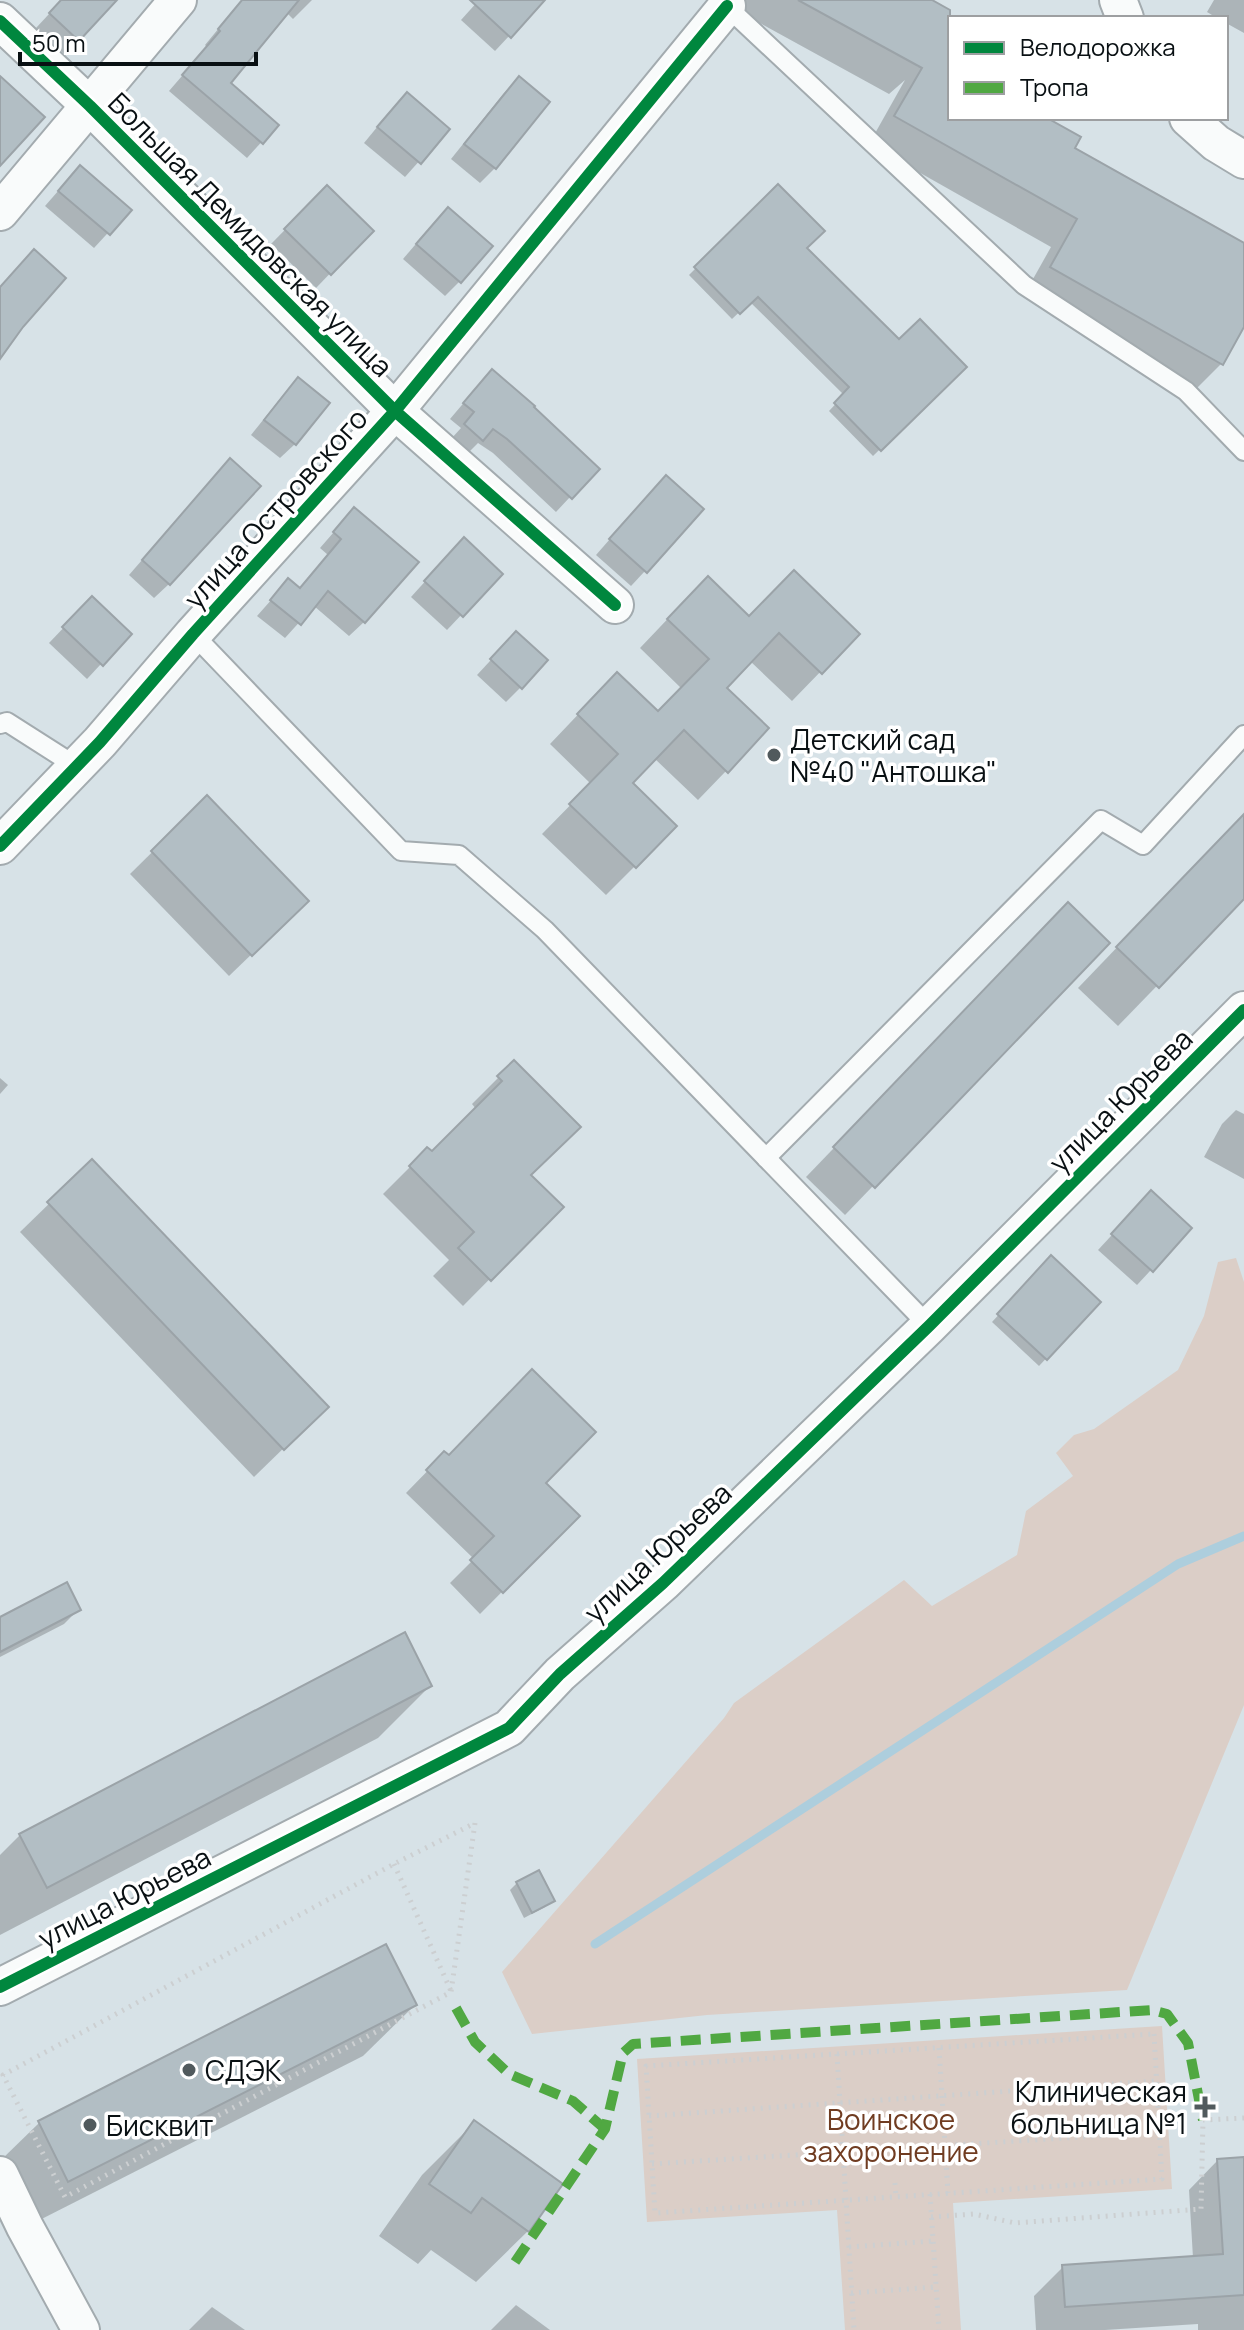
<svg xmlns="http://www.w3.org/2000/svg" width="1244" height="2330" font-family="Manrope,sans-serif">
  <rect width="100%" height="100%" fill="#d7e2e7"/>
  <!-- green -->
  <g fill="#dbcec7">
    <polygon points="1236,1258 1244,1282 1244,1705 1127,1990 707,2015 532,2034 502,1972 724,1718 734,1703 904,1580 932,1606 1017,1555 1026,1511 1073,1476 1056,1453 1074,1435 1094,1429 1178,1370 1204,1316 1218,1262"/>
    <polygon points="1162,2026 1172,2189 953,2203 961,2330 845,2330 837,2210 647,2222 637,2059"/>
  </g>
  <!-- shadow -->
  <g fill="#0003">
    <polygon points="62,0 93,0 78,39 64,54 36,28"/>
    <polygon points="242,0 312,0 293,19 286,12 228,83 277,125 247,158 169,91 207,47 205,45"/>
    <polygon points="479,0 543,0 495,51 461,20"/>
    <polygon points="718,0 927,0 947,11 917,67 931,55 950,66 950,118 1042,118 1072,149 1244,246 1244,323 1221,364 1194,391 1024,295 1051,247 869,144 905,80 889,94"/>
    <polygon points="1214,0 1244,0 1244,33 1226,23 1226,18 1217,18 1207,12"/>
    <polygon points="519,79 547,102 495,168 480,183 451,159 504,93"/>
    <polygon points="392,109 447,130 405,177 364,143"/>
    <polygon points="66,182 129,210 94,248 45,206"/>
    <polygon points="778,186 804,248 899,342 964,367 873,456 829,411 844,395 750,302 732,319 689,275"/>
    <polygon points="327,187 371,231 316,288 271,244"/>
    <polygon points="433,224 460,281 445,296 403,259"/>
    <polygon points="298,380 327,403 295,444 280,458 251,435 284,394"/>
    <polygon points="478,386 570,497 556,512 493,453 478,443 467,454 451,439 461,428 450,419"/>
    <polygon points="216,475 169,584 154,598 129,575"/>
    <polygon points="651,492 645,571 631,586 596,555"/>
    <polygon points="340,525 364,622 349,636 314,606 285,638 257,616 288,581 299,589 328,555 320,548"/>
    <polygon points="449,555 500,574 447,630 411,597"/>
    <polygon points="92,598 129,634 87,679 49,643"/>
    <polygon points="679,607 857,634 792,701 750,661 724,688 726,771 698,800 654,758 630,784 635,866 606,895 542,834 591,784 550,744 589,703 658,713 682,689 640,648"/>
    <polygon points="502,648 521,687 506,702 477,675"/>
    <polygon points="207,798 307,901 229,976 130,874"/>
    <polygon points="1244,815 1244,896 1118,1026 1078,988"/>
    <polygon points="1040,934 1107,943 845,1215 806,1177"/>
    <polygon points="514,1062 529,1175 561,1207 463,1306 433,1276 449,1260 383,1194 427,1150 431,1154 476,1109 472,1104"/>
    <polygon points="0,1078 8,1085 0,1094"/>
    <polygon points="1236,1110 1244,1114 1244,1179 1204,1157 1222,1124"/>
    <polygon points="92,1162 326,1407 254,1477 20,1232"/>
    <polygon points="1137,1208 1190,1228 1137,1285 1098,1250"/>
    <polygon points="1051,1258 1099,1302 1039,1366 992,1322"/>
    <polygon points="444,1454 448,1457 543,1483 577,1516 480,1614 450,1583 474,1559 406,1493"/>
    <polygon points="79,1609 64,1624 0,1657 0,1619"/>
    <polygon points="430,1686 378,1738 0,1935 0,1855 20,1835"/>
    <polygon points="517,1883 552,1901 545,1907 524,1918 510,1890"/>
    <polygon points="386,1947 415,2005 363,2056 16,2232 0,2161 39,2123"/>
    <polygon points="474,2123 528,2231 476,2282 431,2250 418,2264 379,2236 422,2175"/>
    <polygon points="1244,2159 1244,2330 1198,2330 1198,2324 1105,2330 1036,2330 1034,2296 1063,2267 1193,2258 1189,2190 1217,2161"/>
    <polygon points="516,2305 550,2330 491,2330"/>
    <polygon points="212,2307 245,2330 189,2330"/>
  </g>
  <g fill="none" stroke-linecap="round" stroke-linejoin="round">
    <!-- stream -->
    <polyline stroke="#adcedd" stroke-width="9" points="595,1944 1178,1564 1244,1536"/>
  </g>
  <!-- building -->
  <g fill="#b2bec4" stroke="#9ba3a8" stroke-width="2">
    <polygon points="61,0 117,0 79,41 49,13"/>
    <polygon points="242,0 299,0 231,83 279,125 263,144 182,75 220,31 218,29"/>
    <polygon points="470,0 545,0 511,38"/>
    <polygon points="798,0 932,0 950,10 950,118 1047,118 1081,137 1075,148 1244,243 1244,327 1223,365 1050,267 1077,219 894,116 922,68"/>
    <polygon points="0,76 45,117 0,166"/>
    <polygon points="519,76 550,102 496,169 464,144"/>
    <polygon points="407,92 450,129 421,164 377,127"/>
    <polygon points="80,165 132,210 110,235 58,191"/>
    <polygon points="778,184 825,231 807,248 899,339 920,319 967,367 881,451 834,403 849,387 758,297 740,314 694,267"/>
    <polygon points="327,185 374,231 331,275 284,229"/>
    <polygon points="448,207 493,246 461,283 416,244"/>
    <polygon points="34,249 66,278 23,327 0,359 0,287"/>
    <polygon points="492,369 535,406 534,407 600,469 572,499 507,439 493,429 483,441 464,424 474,412 463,403"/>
    <polygon points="298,377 330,403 296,445 264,420"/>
    <polygon points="230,458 261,486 170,585 142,560"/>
    <polygon points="666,475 704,509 647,573 609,539"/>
    <polygon points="354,507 419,562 365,623 328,591 301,625 270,600 288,578 300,588 341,539 333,532"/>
    <polygon points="464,537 503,574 463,617 424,581"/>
    <polygon points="794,570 860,634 822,674 779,633 727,688 769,728 728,773 684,730 633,783 677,826 636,868 569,804 618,754 577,714 617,672 658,711 709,659 667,619 708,576 749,616"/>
    <polygon points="92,596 132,634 103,666 62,627"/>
    <polygon points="516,631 548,660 522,689 490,659"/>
    <polygon points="207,795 309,901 252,956 151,851"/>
    <polygon points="1244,814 1244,899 1159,988 1116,947"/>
    <polygon points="1068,902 1110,943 875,1188 833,1147"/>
    <polygon points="514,1060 581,1127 531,1175 564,1207 491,1281 458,1248 474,1232 409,1166 427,1147 432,1151 502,1081 497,1076"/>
    <polygon points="92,1159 329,1407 284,1450 47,1202"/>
    <polygon points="1151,1190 1192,1228 1153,1272 1111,1234"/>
    <polygon points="1051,1255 1101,1302 1047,1360 997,1314"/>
    <polygon points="532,1369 596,1432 546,1483 580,1516 503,1593 470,1560 494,1536 426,1470 444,1451 449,1455"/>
    <polygon points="67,1582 81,1610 0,1652 0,1617"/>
    <polygon points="405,1632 432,1686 47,1888 19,1834"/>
    <polygon points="539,1870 555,1901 532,1913 516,1882"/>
    <polygon points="386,1944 417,2005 68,2182 38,2121"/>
    <polygon points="474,2120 563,2184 529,2232 482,2198 471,2213 429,2184"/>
    <polygon points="1244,2157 1244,2295 1065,2307 1062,2265 1223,2254 1217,2159"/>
  </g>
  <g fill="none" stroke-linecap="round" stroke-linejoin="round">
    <!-- lane casing -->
    <g stroke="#a3abaf" stroke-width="22">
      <g id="lane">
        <polyline points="722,2 1024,285 1186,391 1244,451"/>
        <polyline points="193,634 401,851 459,855 545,930 929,1326"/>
        <polyline points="0,724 7,722 76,766"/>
        <polyline points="766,1158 1101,820 1143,845 1244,735"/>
      </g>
    </g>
    <!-- street casing -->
    <g stroke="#a3abaf" stroke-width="40">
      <g id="street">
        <polyline points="1118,0 1125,18"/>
        <polyline points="0,21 90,106 395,411 615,605"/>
        <polyline points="1188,118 1216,143 1244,160"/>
        <polyline points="0,212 178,0"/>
        <polyline points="0,846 100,742 193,634 395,411 727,6"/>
        <polyline points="0,1987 509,1728 560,1674 663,1583 929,1326 1244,1010"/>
        <polyline points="0,2175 25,2227 81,2330"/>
      </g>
    </g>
    <!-- path -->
    <g stroke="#cccfd1" stroke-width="5" stroke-dasharray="2 6" stroke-linecap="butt">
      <polygon points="475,1823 451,1992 65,2197 3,2075 394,1864"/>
      <polyline points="394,1864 451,1991"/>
      <polygon points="1154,2034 1162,2179 655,2213 646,2066"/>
      <polyline points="939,2048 948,2193"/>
      <polyline points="837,2054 854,2330"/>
      <polyline points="649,2116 1156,2081"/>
      <polyline points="893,2149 894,2163"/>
      <polyline points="652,2164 1160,2132"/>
      <polyline points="895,2183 896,2197"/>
      <polyline points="930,2194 939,2330"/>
      <polyline points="931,2217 974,2214 1015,2223 1201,2209 1203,2120 1244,2118"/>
      <polyline points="849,2247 933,2241"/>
      <polyline points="851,2293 936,2287"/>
    </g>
    <!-- lane -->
    <use href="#lane" stroke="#f9fbfb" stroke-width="18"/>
    <!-- street -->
    <use href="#street" stroke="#f9fbfb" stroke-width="36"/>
    <!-- quiet -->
    <g stroke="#50a842" stroke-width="10" stroke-dasharray="20 10" stroke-linecap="butt">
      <polyline points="456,2008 475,2042 509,2074 573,2101 605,2129"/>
      <polyline points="515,2262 605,2129 623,2053 633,2044 1152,2010 1167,2014 1188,2043 1203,2120"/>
    </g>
    <!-- cycleway casing -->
    <g stroke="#fff" stroke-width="17">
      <g id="cycleway">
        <polyline points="0,21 90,106 395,411 615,605"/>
        <polyline points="0,846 100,742 193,634 395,411 727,6"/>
        <polyline points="0,1987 509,1728 560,1674 663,1583 929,1326 1244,1010"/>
      </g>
    </g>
    <!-- cycleway -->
    <use href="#cycleway" stroke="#00873e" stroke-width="12"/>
  </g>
  <!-- markers -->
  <g fill="#515a5d" stroke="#fff" stroke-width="3">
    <circle cx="774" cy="755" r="8"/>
    <circle cx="189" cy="2070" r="8"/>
    <path d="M1201 2095h8v8h8v8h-8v8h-8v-8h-8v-8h8z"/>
    <circle cx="90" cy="2125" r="8"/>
  </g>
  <g text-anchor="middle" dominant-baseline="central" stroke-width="7" stroke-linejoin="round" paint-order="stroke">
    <!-- street labels -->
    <g font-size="28" fill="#091013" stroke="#fff">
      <text transform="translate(251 234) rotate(45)">Большая Демидовская улица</text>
      <text transform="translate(275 508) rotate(-48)">улица Островского</text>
      <text transform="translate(1120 1100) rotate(-45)">улица Юрьева</text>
      <text transform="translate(657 1552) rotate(-43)">улица Юрьева</text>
      <text transform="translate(124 1897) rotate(-27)">улица Юрьева</text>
    </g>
    <!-- poi labels -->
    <g font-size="28" fill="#091013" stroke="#fff" text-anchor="start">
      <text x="790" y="739">Детский сад<tspan x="790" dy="32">№40 "Антошка"</tspan></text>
      <text x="205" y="2070">СДЭК</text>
      <text x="1187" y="2091" text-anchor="end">Клиническая<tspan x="1187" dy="32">больница №1</tspan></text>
      <text x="106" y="2125">Бисквит</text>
    </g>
    <!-- park labels -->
    <g font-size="28" fill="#703c21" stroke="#fff">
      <text x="891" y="2119">Воинское<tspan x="891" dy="32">захоронение</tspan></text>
    </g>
  </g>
  <!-- legend -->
  <rect x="948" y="16" width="280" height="104" fill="#ffffff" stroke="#9d9fa1" stroke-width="2"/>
  <rect x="964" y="42" width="40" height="12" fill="#00873e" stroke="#9d9fa1" stroke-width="2"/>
  <text x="1020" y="56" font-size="24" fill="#091013">Велодорожка</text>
  <rect x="964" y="82" width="40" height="12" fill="#50a842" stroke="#9d9fa1" stroke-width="2"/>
  <text x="1020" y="96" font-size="24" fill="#091013">Тропа</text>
  <!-- scale -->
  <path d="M20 52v12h236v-12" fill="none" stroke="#091013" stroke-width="4"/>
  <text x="32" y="52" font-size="24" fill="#091013" stroke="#ffffff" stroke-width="6" paint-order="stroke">50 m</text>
</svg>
